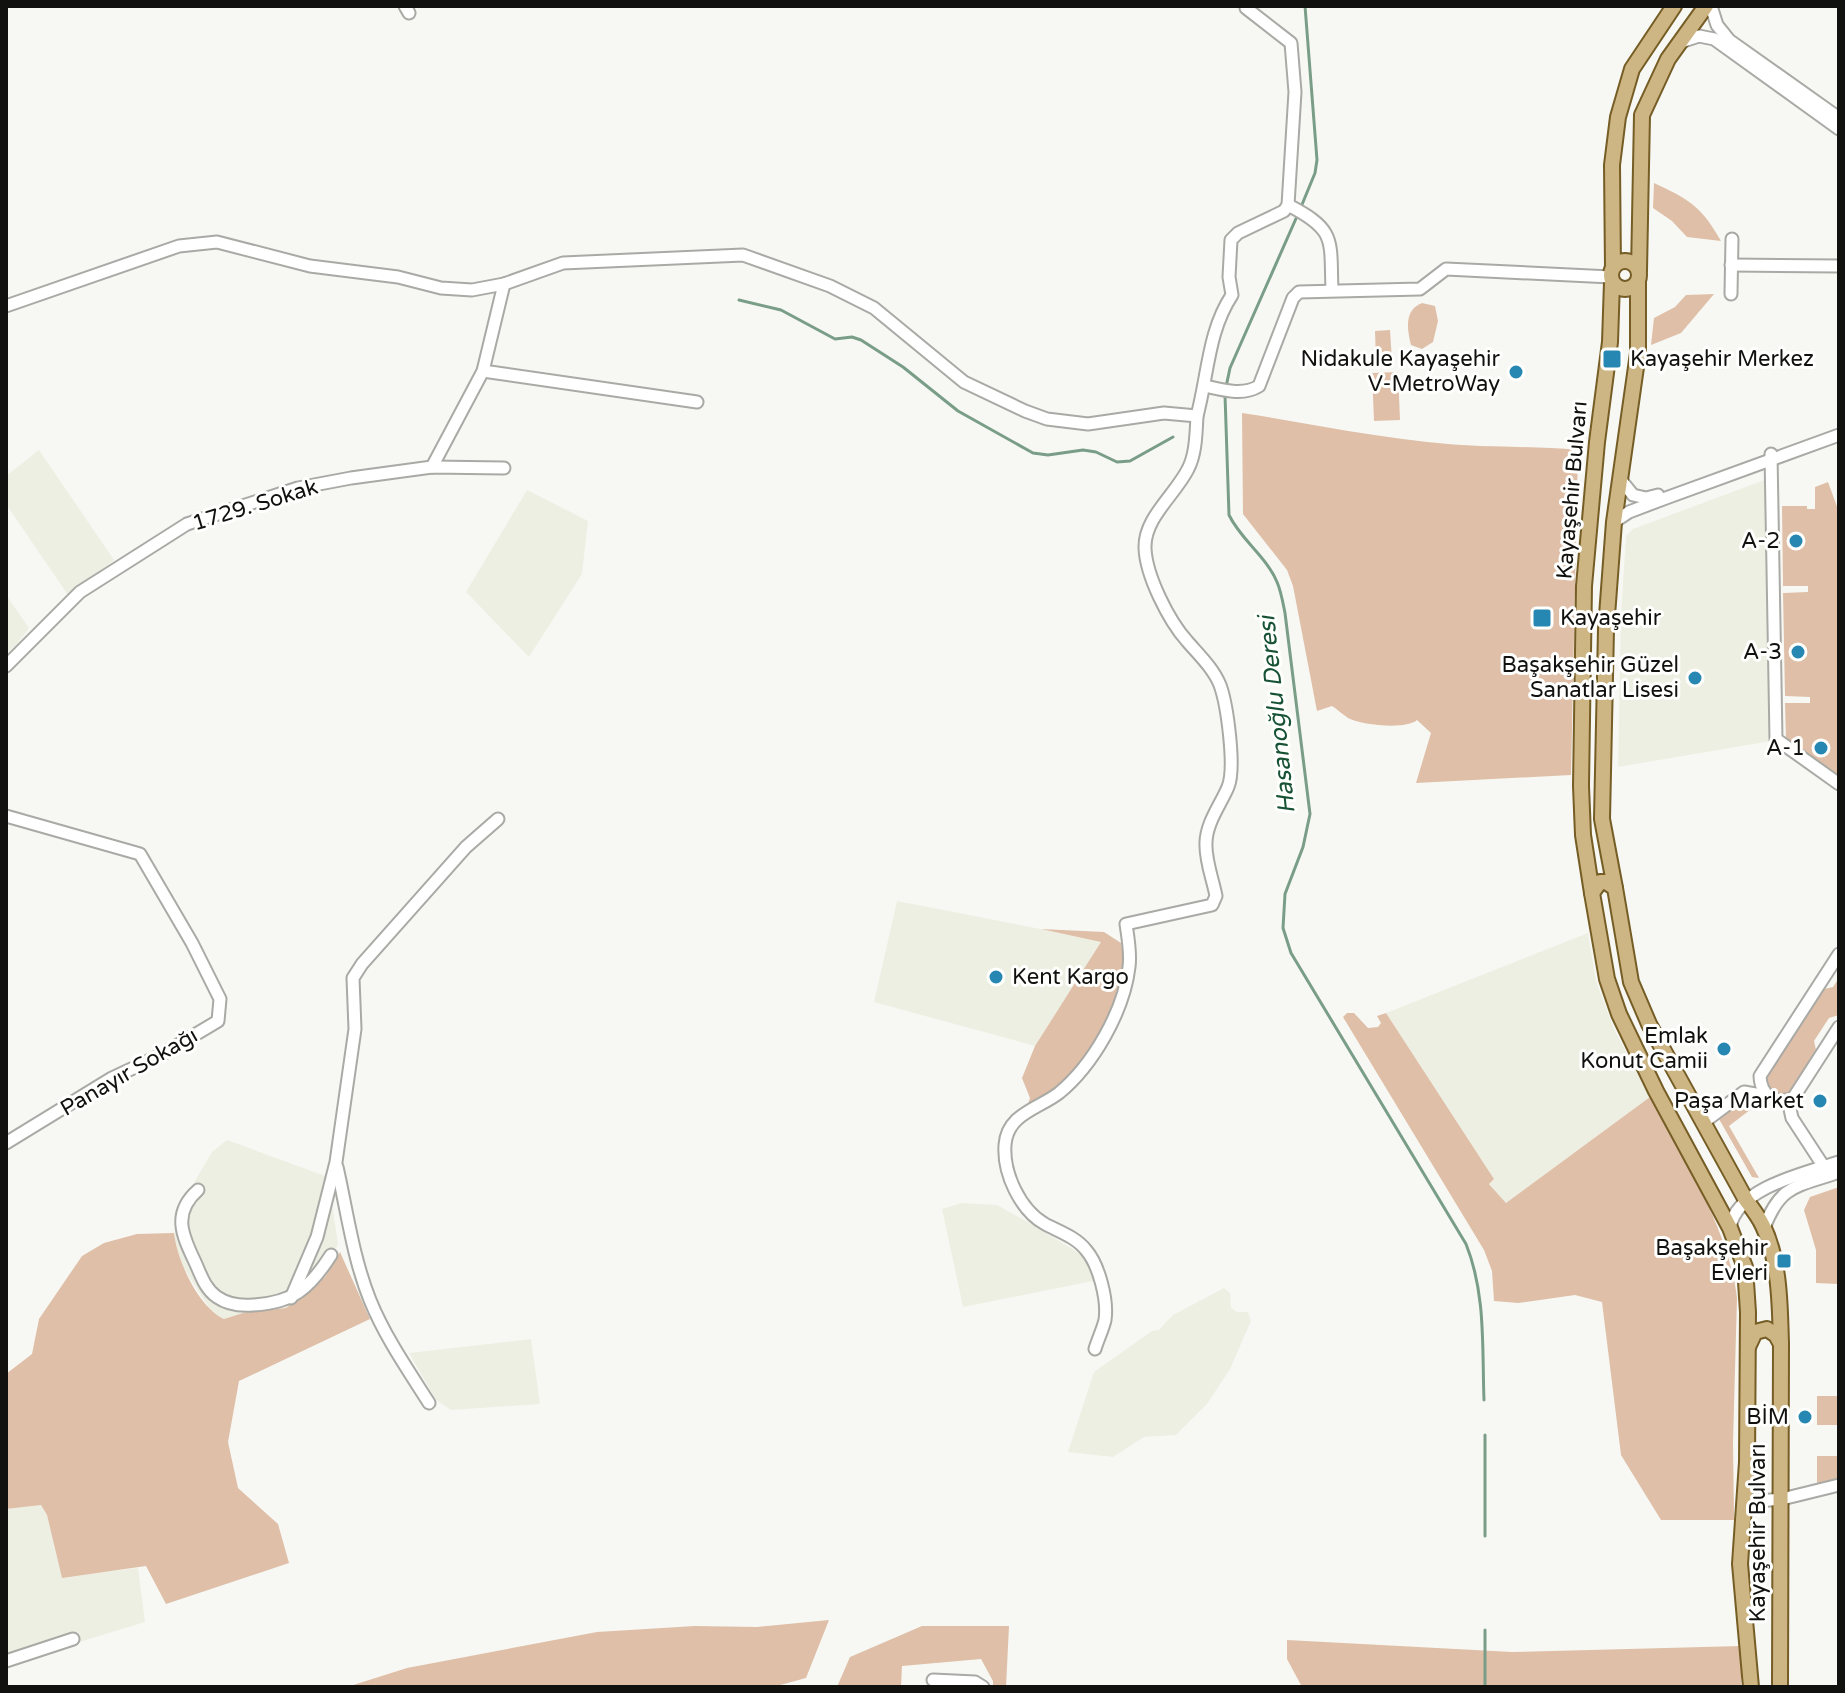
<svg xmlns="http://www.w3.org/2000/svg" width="1845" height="1693" font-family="'Varela Round',sans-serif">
  <rect width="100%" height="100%" fill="#f7f8f4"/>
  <!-- built -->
  <g fill="#eeefe3">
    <polygon points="39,450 114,560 68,595 6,504 6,476"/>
    <polygon points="1767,479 1771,741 1618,767 1621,614 1626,536 1633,529"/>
    <polygon points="527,490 588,521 582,574 529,657 466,592"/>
    <polygon points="6,595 29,628 16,645 6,653"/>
    <polygon points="897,901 1102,941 1035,1046 874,1002"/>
    <polygon points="1588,933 1596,981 1614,1029 1650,1097 1506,1203 1489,1183 1494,1179 1386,1013"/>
    <polygon points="227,1140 328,1177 338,1244 325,1277 286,1308 243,1313 224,1319 213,1314 183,1267 176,1251 174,1233 189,1191 212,1152"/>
    <polygon points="961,1203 997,1205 1031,1224 1079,1253 1093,1273 1093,1281 963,1307 942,1209"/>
    <polygon points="1224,1288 1230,1293 1231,1308 1237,1312 1248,1312 1251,1321 1230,1369 1207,1404 1176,1435 1144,1437 1113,1457 1068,1452 1094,1372 1152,1331 1159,1330 1173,1315"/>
    <polygon points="531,1339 540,1404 451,1410 436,1400 409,1353"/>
    <polygon points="41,1505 47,1515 62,1577 138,1568 145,1622 60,1648 6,1657 6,1509"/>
  </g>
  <!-- green -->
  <g fill="#dfbfa7">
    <path d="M1654 183C1689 199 1702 207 1721 241L1687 237 1672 221 1653 208Z"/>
    <polygon points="1714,294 1681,333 1651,345 1654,318 1675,307 1686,295"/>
    <path d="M1422 303 1435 306 1438 321 1433 342 1422 349 1411 345C1407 329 1404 310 1422 303Z"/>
    <polygon points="1390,330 1392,361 1376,362 1375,331"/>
    <polygon points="1398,372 1400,420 1374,421 1372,373"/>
    <path d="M1242 413C1320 425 1400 443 1480 446 1513 447 1545 447 1578 450L1571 775 1416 783 1431 733 1417 720C1406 730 1361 725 1348 718 1342 714 1337 709 1332 706L1317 711 1293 586 1287 570 1243 514Z"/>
    <polygon points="1828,482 1839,512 1839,775 1786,741 1785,703 1810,703 1810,697 1785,696 1783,593 1808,592 1808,586 1783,586 1782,506 1807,506 1807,509 1815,509 1815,487"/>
    <path d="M1041 929 1104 932 1121 943C1133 991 1076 1091 1028 1104L1030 1098 1022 1078 1035 1046 1101 942Z"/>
    <path d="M1839 978V1015L1829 1018 1814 1041 1816 1050 1789 1092C1776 1098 1769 1091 1766 1078L1824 989 1833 987Z"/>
    <path d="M1347 1013H1354L1368 1028 1378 1027 1381 1023 1377 1016 1386 1013 1494 1179 1489 1184 1506 1203 1650 1097C1683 1158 1729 1229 1737 1298L1733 1442 1734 1520H1661L1621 1455 1602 1302 1575 1295 1518 1303 1494 1301 1492 1271 1484 1250 1343 1017Z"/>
    <polygon points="1747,1095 1759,1103 1729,1126 1759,1178 1752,1177 1719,1119"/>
    <polygon points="1839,1187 1839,1425 1817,1425 1817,1396 1838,1396 1838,1284 1816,1283 1816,1250 1804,1210 1810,1197"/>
    <path d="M174 1233C177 1260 198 1307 224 1319L243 1313 286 1308 325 1277 340 1252 370 1319 239 1381 228 1442 238 1488 278 1524 289 1563 166 1604 146 1566 62 1578 47 1515 41 1505 6 1509V1374L32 1354 39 1319 82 1256 104 1243 137 1234Z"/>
    <polygon points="1817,1456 1839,1456 1839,1478 1817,1484"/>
    <polygon points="829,1620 806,1678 773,1687 347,1687 407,1668 597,1632 695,1626 757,1627"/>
    <polygon points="922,1626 1009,1626 1006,1687 993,1687 993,1681 981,1659 902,1666 901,1687 837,1687 850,1657"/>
    <polygon points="1287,1640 1512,1652 1741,1646 1741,1687 1302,1687 1287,1659"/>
  </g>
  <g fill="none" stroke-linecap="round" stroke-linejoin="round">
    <!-- stream -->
    <g stroke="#7a9d88" stroke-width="3">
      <polyline points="1301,207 1315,173 1317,160 1305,6"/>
      <polyline points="739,300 781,310 835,339 852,337 861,340 903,367 958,411 1033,453 1048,455 1083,450 1096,452 1117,462 1130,461 1173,437"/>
      <polyline points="1226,387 1230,368 1298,214"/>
      <path d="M1225 395 1229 515C1241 540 1266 556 1277 582 1281 591 1283 603 1285 613L1310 814 1303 847 1285 894 1283 928 1291 953 1466 1244C1486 1294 1482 1347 1484 1400"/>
      <polyline points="1485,1536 1485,1435"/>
      <polyline points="1485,1630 1485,1687"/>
    </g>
    <!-- minor casing -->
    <g stroke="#a9a9a5" stroke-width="15">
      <g id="minor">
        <polyline points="405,6 409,13"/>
        <polyline points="1711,6 1717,25 1729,40 1839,118"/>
        <polyline points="1681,42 1699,36 1714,39 1839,129"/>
        <path d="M1288 205C1337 230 1330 240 1332 290"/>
        <polyline points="1731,265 1839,266"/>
        <polyline points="1731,294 1732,239"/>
        <path d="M6 306 179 246 217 242 310 266 398 277 441 288 472 290 504 284 563 263 743 255 830 286 874 308 964 382 1025 411 1047 419 1088 424 1164 413 1197 416C1208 375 1208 331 1232 295L1229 277 1231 240 1238 233 1284 211 1288 205 1295 92 1291 43 1246 8"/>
        <polyline points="483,371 697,402"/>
        <path d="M1205 386C1223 390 1243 396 1259 386L1293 298 1299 292 1420 289 1446 269 1611 277"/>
        <polyline points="1771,454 1776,739 1839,784"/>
        <polyline points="432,467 483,371 504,284"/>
        <polyline points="1620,479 1633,495 1646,498 1658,495"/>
        <polyline points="1614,522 1629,512 1666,498 1839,435"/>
        <polyline points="6,666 80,592 187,524 298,488 351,478 432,467 504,468"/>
        <polyline points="6,816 140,854 192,943 220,999 218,1021 161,1055 112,1078 6,1143"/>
        <path d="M1794 1098C1775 1105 1761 1096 1760 1076L1839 954"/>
        <polyline points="1704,1122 1744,1092 1767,1096"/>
        <path d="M337 1167C347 1211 353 1258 370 1300 385 1337 408 1370 429 1403"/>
        <polyline points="1824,1167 1792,1118 1790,1109 1792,1100 1839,1027"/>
        <path d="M198 1190C172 1213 182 1235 195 1262 201 1275 205 1289 217 1297 227 1304 241 1306 253 1305 293 1303 310 1288 331 1255"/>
        <path d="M1730 1228C1736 1188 1805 1173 1839 1162"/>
        <path d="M1764 1228C1781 1183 1798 1187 1839 1172"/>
        <polyline points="291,1298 317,1237 336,1162 355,1029 353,978 362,964 466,847 498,819"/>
        <path d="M1095 1349C1098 1339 1103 1329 1105 1320 1108 1300 1099 1265 1086 1250 1076 1237 1058 1231 1045 1224 1020 1210 1003 1173 1005 1145 1007 1114 1038 1109 1059 1093 1093 1065 1124 1011 1129 967 1131 953 1128 938 1126 924L1212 905 1216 896C1213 880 1205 860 1206 843 1206 823 1221 804 1228 787 1236 768 1227 704 1220 685 1213 668 1199 655 1187 641 1169 621 1146 576 1145 548 1144 518 1175 495 1188 469 1196 454 1196 433 1197 416"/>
        <polyline points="1744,1502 1782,1499 1839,1485"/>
        <polyline points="6,1661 73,1639"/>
        <polyline points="933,1680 975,1682 983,1687"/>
      </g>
    </g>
    <!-- major casing -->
    <g stroke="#755d25" stroke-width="18">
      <g id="major">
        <circle cx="1625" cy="275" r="14"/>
        <polyline points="1613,268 1612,165 1618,117 1632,69 1674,6"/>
        <polyline points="1639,271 1642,115 1668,59 1706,6"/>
        <polyline points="1615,888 1602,819 1606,629 1614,522 1638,353 1638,281"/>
        <polyline points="1592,893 1583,835 1581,786 1584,586 1597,442 1610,342 1612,282"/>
        <polyline points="1748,1347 1755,1332 1767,1329 1776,1335 1781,1344"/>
        <path d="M1751 1687 1740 1564 1747 1462 1748 1312 1745 1267 1730 1228 1656 1091 1619 1014 1607 979 1592 893 1600 882H1606L1615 888 1631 982 1649 1024 1746 1200C1752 1208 1759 1217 1763 1226 1780 1261 1780 1307 1781 1345L1780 1687"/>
      </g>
    </g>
    <!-- minor -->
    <use href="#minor" stroke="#fff" stroke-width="11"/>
    <!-- major -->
    <use href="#major" stroke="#cdb683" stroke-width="14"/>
  </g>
  <!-- markers -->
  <g fill="#2587b2" stroke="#fffffe" stroke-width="3">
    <rect x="1602" y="349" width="20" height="20" rx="4"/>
    <circle cx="1516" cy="372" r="8"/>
    <circle cx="1796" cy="541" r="8"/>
    <rect x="1532" y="608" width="20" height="20" rx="4"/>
    <circle cx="1798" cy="652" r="8"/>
    <circle cx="1695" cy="678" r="8"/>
    <circle cx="1821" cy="748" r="8"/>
    <circle cx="996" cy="977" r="8"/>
    <circle cx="1724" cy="1049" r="8"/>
    <circle cx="1820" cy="1101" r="8"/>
    <rect x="1776" y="1253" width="16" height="16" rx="4"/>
    <circle cx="1805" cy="1417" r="8"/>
  </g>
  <g text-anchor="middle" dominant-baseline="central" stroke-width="6" stroke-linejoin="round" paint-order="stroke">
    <!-- poi labels -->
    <g font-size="22" fill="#111110" stroke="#fffffe" text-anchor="end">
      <text x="1500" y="359">Nidakule Kayaşehir<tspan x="1500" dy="25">V-MetroWay</tspan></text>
      <text x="1630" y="359" text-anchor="start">Kayaşehir Merkez</text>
      <text x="1780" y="541">A-2</text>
      <text x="1560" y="618" text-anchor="start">Kayaşehir</text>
      <text x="1782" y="652">A-3</text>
      <text x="1679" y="665">Başakşehir Güzel<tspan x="1679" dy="25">Sanatlar Lisesi</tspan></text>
      <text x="1805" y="748">A-1</text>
      <text x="1012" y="977" text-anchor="start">Kent Kargo</text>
      <text x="1708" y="1036">Emlak<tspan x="1708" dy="25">Konut Camii</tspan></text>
      <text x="1804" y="1101">Paşa Market</text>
      <text x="1768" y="1248">Başakşehir<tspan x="1768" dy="25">Evleri</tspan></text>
      <text x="1789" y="1417">BİM</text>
    </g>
    <!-- street labels -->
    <g font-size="22" fill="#111110" stroke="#fffffe">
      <text transform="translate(1572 490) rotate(-85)">Kayaşehir Bulvarı</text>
      <text transform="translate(255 505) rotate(-17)">1729. Sokak</text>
      <text transform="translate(129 1072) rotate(-30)">Panayır Sokağı</text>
      <text transform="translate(1758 1533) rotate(-90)">Kayaşehir Bulvarı</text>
    </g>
    <!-- water labels -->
    <g font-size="24" font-style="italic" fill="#185235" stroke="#fffffe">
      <text transform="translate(1277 715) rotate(-96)">Hasanoğlu Deresi</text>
    </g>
  </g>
  <!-- border -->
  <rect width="1845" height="1693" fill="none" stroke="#111110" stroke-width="16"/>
</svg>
